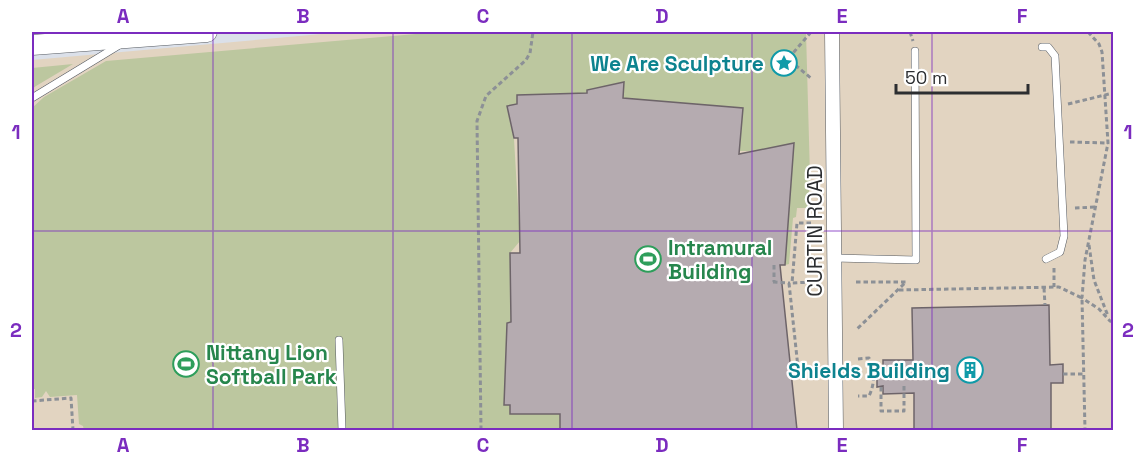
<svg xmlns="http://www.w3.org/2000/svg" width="1145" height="462" font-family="'Space Grotesk',sans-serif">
  <rect width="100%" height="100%" fill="#dbe0e9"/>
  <!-- education -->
  <polygon fill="#e2d4c1" points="344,32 1113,32 1113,430 32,430 32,60"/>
  <!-- green -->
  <g fill="#bcc79f">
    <polygon points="439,32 806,32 810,176 808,208 797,208 796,217 793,218 789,264 785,265 794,144 754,151 739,151 622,106 623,82 587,90 587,93 517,95 517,104 507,106 514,139 520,241 510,253 511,322 507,323 504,405 510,405 510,414 560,414 560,430 84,430 83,426 79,424 77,395 50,397 46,391 42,397 35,398 35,389 32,389 32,108 44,97 106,61"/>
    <polygon points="73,64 36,86 32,89 32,68"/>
  </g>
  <!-- building -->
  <g fill="#b5abb0" stroke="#6d6469" stroke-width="1.5">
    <polygon points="624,82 623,98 743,108 739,154 794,143 785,265 780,265 797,430 560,430 560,414 510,414 510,405 504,405 507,323 511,322 510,253 520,253 518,138 514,138 507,106 517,104 517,95 587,93 587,90"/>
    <polygon points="1049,305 1050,365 1063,364 1063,383 1051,383 1051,430 914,430 914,393 883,394 883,386 877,387 877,366 883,366 883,360 913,360 912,308"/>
  </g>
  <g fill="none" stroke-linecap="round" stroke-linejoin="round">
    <!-- lane casing -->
    <g stroke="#555a61" stroke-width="8">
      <g id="lane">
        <polyline points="1042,47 1048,47 1055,56 1064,236 1060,252 1046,259"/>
        <polyline points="32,98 121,44"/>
        <polyline points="834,258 916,260 915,51"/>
        <polyline points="339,340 342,430"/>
      </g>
    </g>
    <!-- street casing -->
    <g stroke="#555a61" stroke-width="15">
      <polyline id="street" points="832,32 836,430"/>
    </g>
    <!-- secondary casing -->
    <g stroke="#555a61" stroke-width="21">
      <polyline id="secondary" points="32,45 207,32"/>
    </g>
    <!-- path -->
    <g stroke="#8c9096" stroke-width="3" stroke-dasharray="4.5 3" stroke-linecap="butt">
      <polyline points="811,32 788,59 812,79"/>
      <polyline points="910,32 913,41"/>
      <polyline points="1088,32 1099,44 1102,52 1108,143 1085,260 1082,298 1099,309 1110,321 1114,322"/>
      <polyline points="1068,104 1109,94"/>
      <polyline points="1070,142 1108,143"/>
      <polyline points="1075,208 1095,207"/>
      <polyline points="811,223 797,223 792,283 813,282"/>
      <polyline points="1089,245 1094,280 1108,316"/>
      <polyline points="774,265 774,282"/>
      <polyline points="1054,268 1054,287"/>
      <polyline points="773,282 790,283"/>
      <polyline points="856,282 906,282 857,329"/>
      <polyline points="789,283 799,377 815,377"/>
      <polyline points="1044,288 1045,305"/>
      <polyline points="899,290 1059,287 1082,298 1085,430"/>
      <path d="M858 359 869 358C875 370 875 384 869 396H858"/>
      <polyline points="1063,374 1084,374"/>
      <polyline points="881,387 881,411 904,411 904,386"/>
      <polyline points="32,401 71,398 73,430"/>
      <polyline points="481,430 477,121 486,96 526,60 530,53 533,32"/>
      <polyline points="1113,430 1114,430"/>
    </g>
    <!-- lane -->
    <use href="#lane" stroke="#fff" stroke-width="7"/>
    <!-- street -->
    <use href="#street" stroke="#fff" stroke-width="14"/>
    <!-- secondary -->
    <use href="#secondary" stroke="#fff" stroke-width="20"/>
  </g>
  <!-- grid -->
  <path fill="none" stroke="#7b2cbf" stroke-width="1.5" stroke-opacity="0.55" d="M213 32V430M393 32V430M572 32V430M752 32V430M932 32V430M32 231H1114"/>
  <!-- icons -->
  <defs>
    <g id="sight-ring" transform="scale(1.35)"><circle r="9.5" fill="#fff" stroke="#0f9aa8" stroke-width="1.5"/><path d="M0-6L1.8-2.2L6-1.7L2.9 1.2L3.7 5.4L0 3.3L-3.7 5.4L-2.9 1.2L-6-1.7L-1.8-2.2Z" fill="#0f9aa8"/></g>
    <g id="stadium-ring" transform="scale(1.35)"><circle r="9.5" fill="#fff" stroke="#2e9e5b" stroke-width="1.5"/><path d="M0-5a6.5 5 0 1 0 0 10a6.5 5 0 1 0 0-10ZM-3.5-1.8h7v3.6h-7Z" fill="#2e9e5b"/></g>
    <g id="building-ring" transform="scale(1.35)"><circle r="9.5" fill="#fff" stroke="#0f9aa8" stroke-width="1.5"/><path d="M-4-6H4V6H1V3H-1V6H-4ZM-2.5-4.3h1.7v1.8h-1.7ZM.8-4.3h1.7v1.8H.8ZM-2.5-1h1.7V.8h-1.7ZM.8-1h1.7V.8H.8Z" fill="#0f9aa8"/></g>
  </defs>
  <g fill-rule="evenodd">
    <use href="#sight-ring" x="784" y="63"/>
    <use href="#stadium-ring" x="648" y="259"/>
    <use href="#stadium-ring" x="186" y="364"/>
    <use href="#building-ring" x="970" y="370"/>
  </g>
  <g text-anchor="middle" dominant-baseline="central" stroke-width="4.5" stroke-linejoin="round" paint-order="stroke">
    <!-- culture labels -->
    <g font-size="21" font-weight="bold" fill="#0d838f" stroke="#fff" text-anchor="end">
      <text x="764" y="63">We Are Sculpture</text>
      <text x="950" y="370">Shields Building</text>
    </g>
    <!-- street labels -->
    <g font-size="21" fill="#2c2e31" stroke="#fff">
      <text transform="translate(814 231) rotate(-90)">CURTIN ROAD</text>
    </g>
    <!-- leisure labels -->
    <g font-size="21" font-weight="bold" fill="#27864d" stroke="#fff" text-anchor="start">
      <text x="668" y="247">Intramural<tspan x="668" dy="24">Building</tspan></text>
      <text x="206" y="352">Nittany Lion<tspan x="206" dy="24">Softball Park</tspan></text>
    </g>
  </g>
  <!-- border -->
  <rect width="1145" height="462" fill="none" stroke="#ffffff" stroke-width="66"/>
  <!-- scale -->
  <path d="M896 84v9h132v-9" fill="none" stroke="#2c2e31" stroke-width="3"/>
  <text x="905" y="84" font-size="18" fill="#2c2e31" stroke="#ffffff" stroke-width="4.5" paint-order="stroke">50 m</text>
  <rect x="33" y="33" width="1079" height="396" fill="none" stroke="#7b2cbf" stroke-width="2"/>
  <g font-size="20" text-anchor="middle" font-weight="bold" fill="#7b2cbf">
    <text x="123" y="23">A</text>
    <text x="303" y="23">B</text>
    <text x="483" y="23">C</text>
    <text x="662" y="23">D</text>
    <text x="842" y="23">E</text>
    <text x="1022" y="23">F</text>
    <text x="16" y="139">1</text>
    <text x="1128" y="139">1</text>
    <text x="16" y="337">2</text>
    <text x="1128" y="337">2</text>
    <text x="123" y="452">A</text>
    <text x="303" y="452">B</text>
    <text x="483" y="452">C</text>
    <text x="662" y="452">D</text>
    <text x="842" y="452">E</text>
    <text x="1022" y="452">F</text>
  </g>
</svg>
